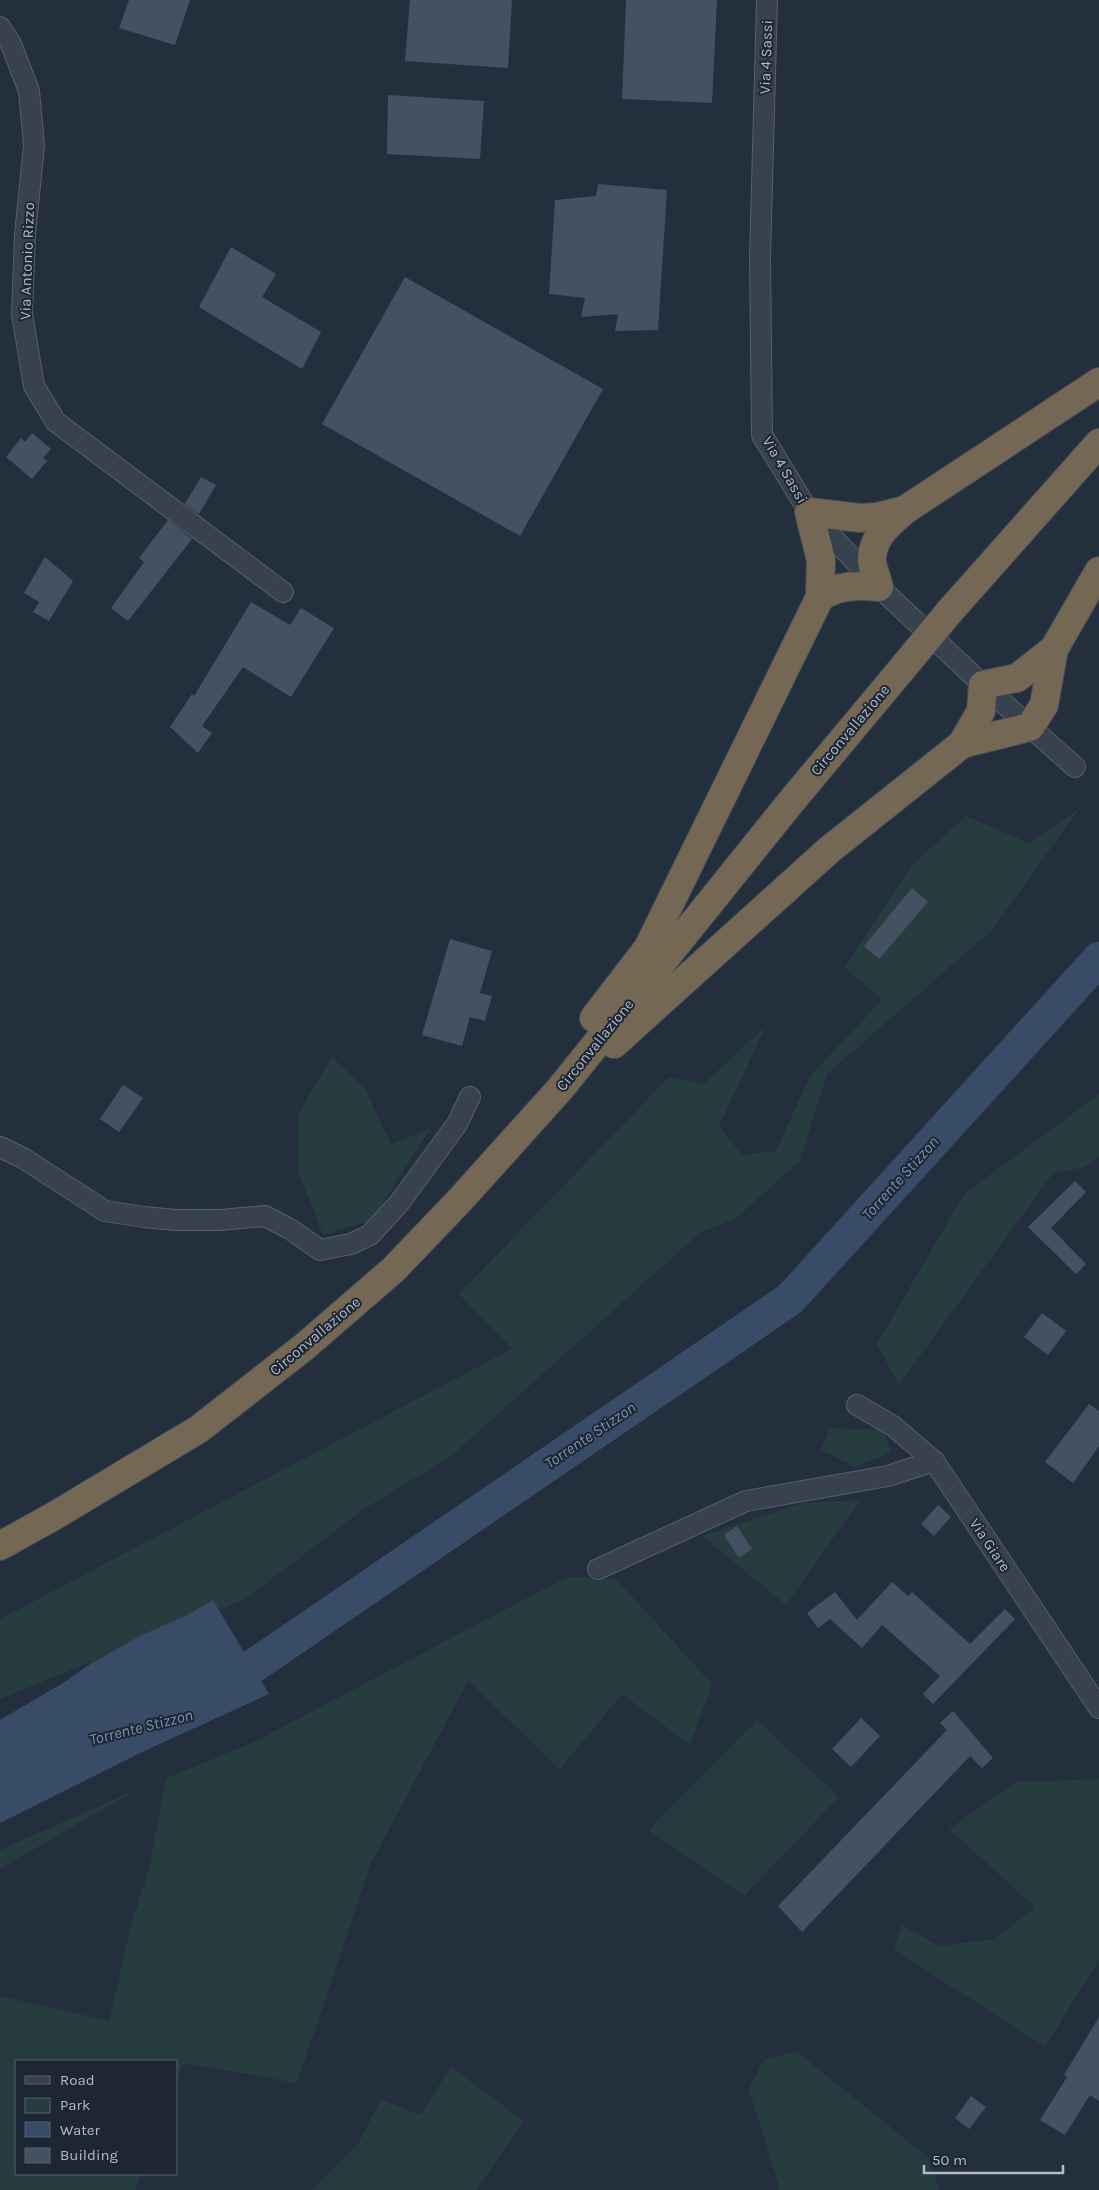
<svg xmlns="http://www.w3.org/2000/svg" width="1099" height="2190" font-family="Karla,sans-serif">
  <rect width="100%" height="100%" fill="#242f3e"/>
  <!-- green -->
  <g fill="#263c3f">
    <polygon points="1079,809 992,930 827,1074 800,1161 735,1219 701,1232 450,1457 364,1509 245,1599 0,1699 0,1619 512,1349 459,1294 669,1077 704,1084 766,1026 719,1126 742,1155 776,1151 810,1076 882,1000 845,967 911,866 966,816 1029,843"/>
    <polygon points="332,1057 365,1089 391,1144 430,1129 372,1220 323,1235 298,1170 299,1113"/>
    <polygon points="1099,1094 1099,1157 1085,1167 1053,1173 899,1385 877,1344 964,1194"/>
    <polygon points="829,1428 882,1430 892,1452 855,1467 821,1450"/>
    <polygon points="860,1500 786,1605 702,1536 802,1503"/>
    <polygon points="567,1577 616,1579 712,1684 690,1745 622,1694 560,1769 468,1681 371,1863 297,2083 184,2063 176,2081 176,2061 16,2061 16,2174 141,2174 135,2190 0,2190 0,1996 109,2021 131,1925 149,1870 166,1778 254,1742"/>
    <polygon points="757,1720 839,1797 744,1896 649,1830"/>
    <polygon points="1099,1779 1099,1960 1045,2047 893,1949 902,1925 939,1946 995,1939 1035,1907 949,1829 1016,1782"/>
    <polygon points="138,1789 0,1869 0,1850"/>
    <polygon points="797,2052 928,2157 939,2190 780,2190 749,2089 764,2059"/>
    <polygon points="451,2067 524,2121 476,2190 312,2190 357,2146 381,2099 420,2115"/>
  </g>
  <!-- water -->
  <polygon fill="#394c67" points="213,1600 269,1694 142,1752 0,1823 0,1720 63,1683 92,1663 140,1636 187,1615"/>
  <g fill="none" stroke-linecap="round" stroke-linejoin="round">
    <!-- river -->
    <polyline stroke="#394c67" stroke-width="34" points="218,1697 249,1669 790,1299 1099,959"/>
  </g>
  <!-- building -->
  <g fill="#455162">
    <polygon points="129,0 190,0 175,45 119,28"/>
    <polygon points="410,0 512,0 508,68 405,61"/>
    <polygon points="626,0 717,0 712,103 622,99"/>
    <polygon points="388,95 484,101 480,159 387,154"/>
    <polygon points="598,184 667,190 658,330 615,331 618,314 581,317 585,298 549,294 555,200 596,196"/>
    <polygon points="231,247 276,274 262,297 321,332 302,369 199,307"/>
    <polygon points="405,277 603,389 520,536 322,424"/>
    <polygon points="32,433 51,449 43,458 47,461 32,479 6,457 21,438 25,442"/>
    <polygon points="201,477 216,485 199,514 185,504"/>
    <polygon points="168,520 192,539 128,621 111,608 144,562 139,558"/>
    <polygon points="45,557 73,581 49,621 33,612 39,602 24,593"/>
    <polygon points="251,602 290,625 301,608 334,628 291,697 243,667 202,726 212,733 198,753 170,727 192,694 194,696"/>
    <polygon points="912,888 928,902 879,959 864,946"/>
    <polygon points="450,939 492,951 480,993 492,996 485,1021 470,1017 462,1046 422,1035"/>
    <polygon points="123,1085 143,1098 119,1132 100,1119"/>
    <polygon points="1075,1181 1086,1192 1051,1228 1086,1264 1076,1274 1028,1227"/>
    <polygon points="1042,1313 1066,1331 1048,1355 1024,1337"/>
    <polygon points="1089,1404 1099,1411 1099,1446 1073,1483 1045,1462"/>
    <polygon points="938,1505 951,1517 934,1536 921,1524"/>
    <polygon points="737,1526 752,1549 739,1558 724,1535"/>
    <polygon points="892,1582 908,1596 912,1592 970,1644 1005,1609 1015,1619 933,1704 923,1694 940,1676 882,1625 862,1648 830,1619 818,1628 807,1613 835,1592 857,1620"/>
    <polygon points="953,1711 993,1758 982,1768 970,1756 802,1932 778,1906 947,1730 940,1723"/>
    <polygon points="861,1718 880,1736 851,1767 832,1749"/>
    <polygon points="1099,2017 1099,2101 1090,2095 1065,2135 1040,2120 1067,2077 1064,2075"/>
    <polygon points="971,2096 986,2107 969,2129 955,2118"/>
  </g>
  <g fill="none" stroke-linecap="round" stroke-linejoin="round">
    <!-- street casing -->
    <g stroke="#565f6c" stroke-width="22">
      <g id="street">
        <polyline points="767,0 760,258 762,435 809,512 879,587 983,685 1075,767"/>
        <polyline points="0,27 11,44 29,91 34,145 25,235 22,314 34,386 56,422 283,592"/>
        <polyline points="0,1147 23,1158 105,1211 144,1217 176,1220 221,1220 265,1216 290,1229 320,1250 351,1244 370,1235 400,1202 457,1124 470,1097"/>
        <polyline points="857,1405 893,1426 934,1461 1099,1708"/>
        <polyline points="598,1569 746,1501 888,1476 934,1461"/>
      </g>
    </g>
    <!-- highway casing -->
    <g stroke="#434c59" stroke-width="30">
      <g id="highway">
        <path d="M820 597C839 585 857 585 879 587 877 578 871 566 872 557 874 535 890 523 905 510L1099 382"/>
        <polyline points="950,611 1099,443"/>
        <polyline points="962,744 1030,727 1044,705 1054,649 1099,571"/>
        <polyline points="594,1018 648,948 820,597 821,560 809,512 860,518 877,517 905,510"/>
        <polyline points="614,1044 829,850 962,744 981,711 983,685 1017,678 1054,649"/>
        <polyline points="0,1546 54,1516 199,1429 304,1347 393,1270 460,1200 560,1089 790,803 901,670"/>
      </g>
    </g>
    <!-- street -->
    <use href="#street" stroke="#38414e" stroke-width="20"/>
    <!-- highway -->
    <use href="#highway" stroke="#746855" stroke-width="28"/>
    <!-- highway-bridge casing -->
    <g stroke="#434c59" stroke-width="30" stroke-linecap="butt">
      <polyline id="highway-bridge" points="901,670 950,611"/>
    </g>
    <!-- highway-bridge -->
    <use href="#highway-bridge" stroke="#746855" stroke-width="28"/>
  </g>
  <g text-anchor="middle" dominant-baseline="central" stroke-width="4" stroke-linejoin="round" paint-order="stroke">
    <!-- street labels -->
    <g font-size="15" fill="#b4bcc9" stroke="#1d2633">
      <text transform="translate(766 57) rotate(-88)">Via 4 Sassi</text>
      <text transform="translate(27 261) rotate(-88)">Via Antonio Rizzo</text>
      <text transform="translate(785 470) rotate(60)">Via 4 Sassi</text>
      <text transform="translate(850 730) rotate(-50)">Circonvallazione</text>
      <text transform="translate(595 1045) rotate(-51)">Circonvallazione</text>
      <text transform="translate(315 1336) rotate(-40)">Circonvallazione</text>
      <text transform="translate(990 1545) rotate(56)">Via Giare</text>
    </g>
    <!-- water labels -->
    <g font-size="16" font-style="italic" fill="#7c92b1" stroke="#1d2633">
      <text transform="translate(900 1178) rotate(-48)">Torrente Stizzon</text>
      <text transform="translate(590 1435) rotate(-34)">Torrente Stizzon</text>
      <text transform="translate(141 1727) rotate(-14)">Torrente Stizzon</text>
    </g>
  </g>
  <!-- legend -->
  <rect x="15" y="2060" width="162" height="115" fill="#1d2633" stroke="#59626f"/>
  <rect x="25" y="2076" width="25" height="8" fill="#38414e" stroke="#59626f"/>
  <text x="60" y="2085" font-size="15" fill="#b4bcc9">Road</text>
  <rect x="25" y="2098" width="25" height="15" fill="#263c3f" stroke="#59626f"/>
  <text x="60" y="2110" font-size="15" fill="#b4bcc9">Park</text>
  <rect x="25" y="2122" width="25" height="15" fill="#394c67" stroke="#59626f"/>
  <text x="60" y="2135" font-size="15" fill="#b4bcc9">Water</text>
  <rect x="25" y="2148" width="25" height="15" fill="#455162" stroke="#59626f"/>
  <text x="60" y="2160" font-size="15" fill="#b4bcc9">Building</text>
  <!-- scale -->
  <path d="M924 2165v8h139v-8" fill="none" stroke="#b4bcc9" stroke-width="2.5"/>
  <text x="932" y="2165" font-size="15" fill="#b4bcc9" stroke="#1d2633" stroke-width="4" paint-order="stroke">50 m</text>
</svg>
